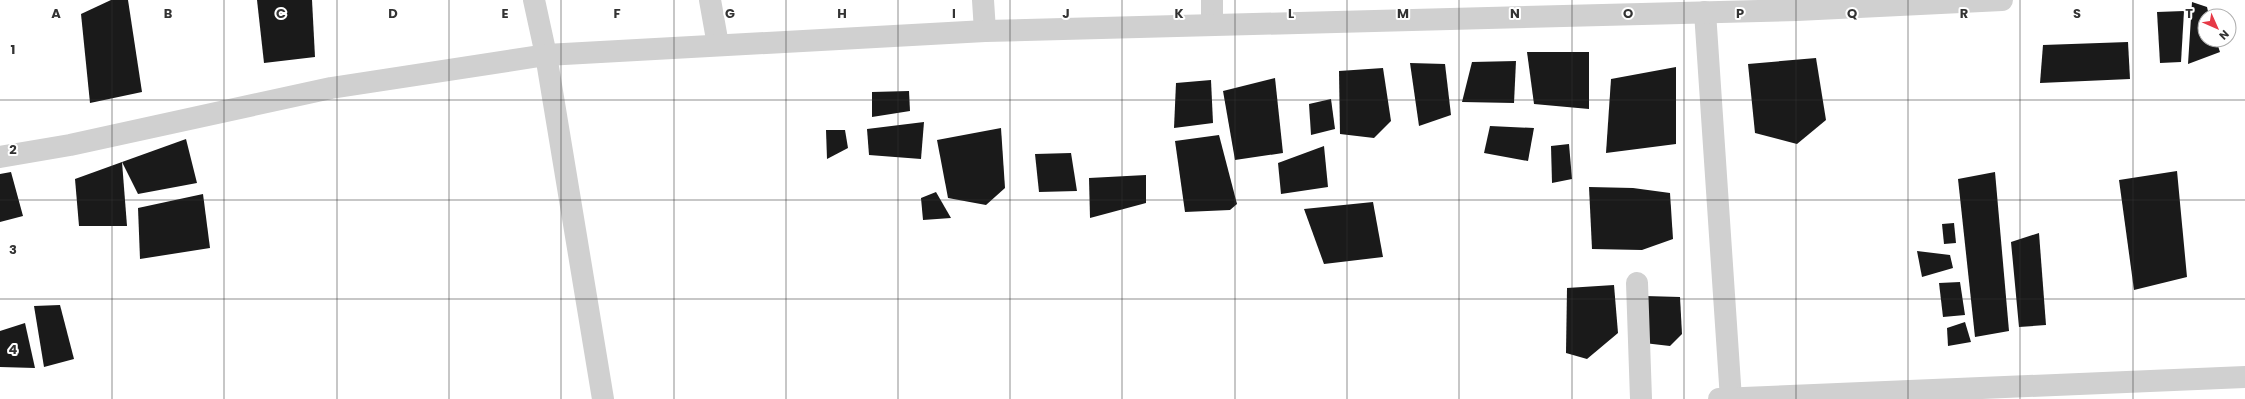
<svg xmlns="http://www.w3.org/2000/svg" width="2245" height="399" font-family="Poppins,sans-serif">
  <rect width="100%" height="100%" fill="#fff"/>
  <!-- building -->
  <g fill="#1a1a1a">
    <polygon points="111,0 128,0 142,92 90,103 81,14"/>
    <polygon points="257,0 312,0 315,57 264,63"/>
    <polygon points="2192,2 2207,7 2209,16 2205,16 2205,40 2216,40 2220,52 2188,64"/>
    <polygon points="2184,11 2181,62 2160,63 2157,12"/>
    <polygon points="2128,42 2130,79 2040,83 2043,45"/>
    <polygon points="1527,52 1589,52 1589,109 1534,104"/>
    <polygon points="1816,58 1826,120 1797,144 1755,133 1748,64"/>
    <polygon points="1516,61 1514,103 1462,102 1472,62"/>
    <polygon points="1410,63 1445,64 1451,115 1419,126"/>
    <polygon points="1676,67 1676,144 1606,153 1611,79"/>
    <polygon points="1383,68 1391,121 1374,138 1340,134 1339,71"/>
    <polygon points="1275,78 1283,153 1235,160 1223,91"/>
    <polygon points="1211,80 1213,123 1174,128 1176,83"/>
    <polygon points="909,91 910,111 872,117 872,92"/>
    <polygon points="1331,99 1335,129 1311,135 1309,104"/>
    <polygon points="924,122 921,159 869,155 867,129"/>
    <polygon points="1490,126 1534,128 1528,161 1484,153"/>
    <polygon points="1001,128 1005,188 986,205 948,198 937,140"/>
    <polygon points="826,130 845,130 848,148 827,159"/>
    <polygon points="1219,135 1237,204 1230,210 1185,212 1175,141"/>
    <polygon points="186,139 197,183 138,194 122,162"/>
    <polygon points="1569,144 1572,179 1552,183 1551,146"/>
    <polygon points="1324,146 1328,187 1281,194 1278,163"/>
    <polygon points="1071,153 1077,191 1039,192 1035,154"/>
    <polygon points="122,162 127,226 79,226 75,179"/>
    <polygon points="2177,171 2187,277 2134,290 2119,180"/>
    <polygon points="11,172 23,216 0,222 0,174"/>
    <polygon points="1995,172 2009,331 1975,337 1958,179"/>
    <polygon points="1146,175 1146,203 1090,218 1089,178"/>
    <polygon points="1589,187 1633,188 1670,193 1673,239 1642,250 1592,249"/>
    <polygon points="936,192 951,218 923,220 921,198"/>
    <polygon points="203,194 210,248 140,259 138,208"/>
    <polygon points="1373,202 1383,257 1324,264 1304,209"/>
    <polygon points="1954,223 1956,243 1944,244 1942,224"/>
    <polygon points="2039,233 2046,325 2019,327 2011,242"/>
    <polygon points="1917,251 1950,255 1953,268 1922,277"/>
    <polygon points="1960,282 1965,315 1943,317 1939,283"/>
    <polygon points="1614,285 1618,333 1587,359 1566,353 1567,288"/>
    <polygon points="1645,296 1680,297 1682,334 1670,346 1644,343"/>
    <polygon points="60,305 74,359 44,367 34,306"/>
    <polygon points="1965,322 1971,342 1948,346 1947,328"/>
    <polygon points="25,323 35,368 0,367 0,331"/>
  </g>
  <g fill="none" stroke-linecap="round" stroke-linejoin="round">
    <!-- street -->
    <g stroke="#d0d0d0" stroke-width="22">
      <polyline points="534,0 546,55 603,399"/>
      <polyline points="710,0 718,45"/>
      <polyline points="983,0 985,31"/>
      <polyline points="1212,0 1212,24"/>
      <polyline points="1705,12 1731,399"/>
      <polyline points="0,157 70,145 331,88 546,55 985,31 1797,10 2002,0"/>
      <polyline points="1637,283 1641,399"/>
      <polyline points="1719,399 2245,377"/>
    </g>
  </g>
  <!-- grid -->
  <path fill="none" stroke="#333" stroke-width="1" stroke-opacity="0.55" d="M112 0V399M224 0V399M337 0V399M449 0V399M561 0V399M674 0V399M786 0V399M898 0V399M1010 0V399M1122 0V399M1235 0V399M1347 0V399M1459 0V399M1572 0V399M1684 0V399M1796 0V399M1908 0V399M2020 0V399M2133 0V399M0 100H2245M0 200H2245M0 299H2245"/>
  <g font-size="13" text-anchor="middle" font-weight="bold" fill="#333" stroke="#fff" stroke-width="4" stroke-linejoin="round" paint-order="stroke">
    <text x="56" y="18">A</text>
    <text x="168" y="18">B</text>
    <text x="281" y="18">C</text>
    <text x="393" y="18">D</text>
    <text x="505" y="18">E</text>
    <text x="617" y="18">F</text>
    <text x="730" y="18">G</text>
    <text x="842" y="18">H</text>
    <text x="954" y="18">I</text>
    <text x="1066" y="18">J</text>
    <text x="1179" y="18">K</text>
    <text x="1291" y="18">L</text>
    <text x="1403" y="18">M</text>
    <text x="1515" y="18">N</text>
    <text x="1628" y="18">O</text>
    <text x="1740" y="18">P</text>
    <text x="1852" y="18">Q</text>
    <text x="1964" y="18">R</text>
    <text x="2077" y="18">S</text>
    <text x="2189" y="18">T</text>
    <text x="13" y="54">1</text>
    <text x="13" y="154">2</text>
    <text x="13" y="254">3</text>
    <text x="13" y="354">4</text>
  </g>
  <!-- north arrow -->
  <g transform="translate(2217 28) rotate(135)"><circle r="19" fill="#ffffff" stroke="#adadad"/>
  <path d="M0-3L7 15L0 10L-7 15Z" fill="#e63946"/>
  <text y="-6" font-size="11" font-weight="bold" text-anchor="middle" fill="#333333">N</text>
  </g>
</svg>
